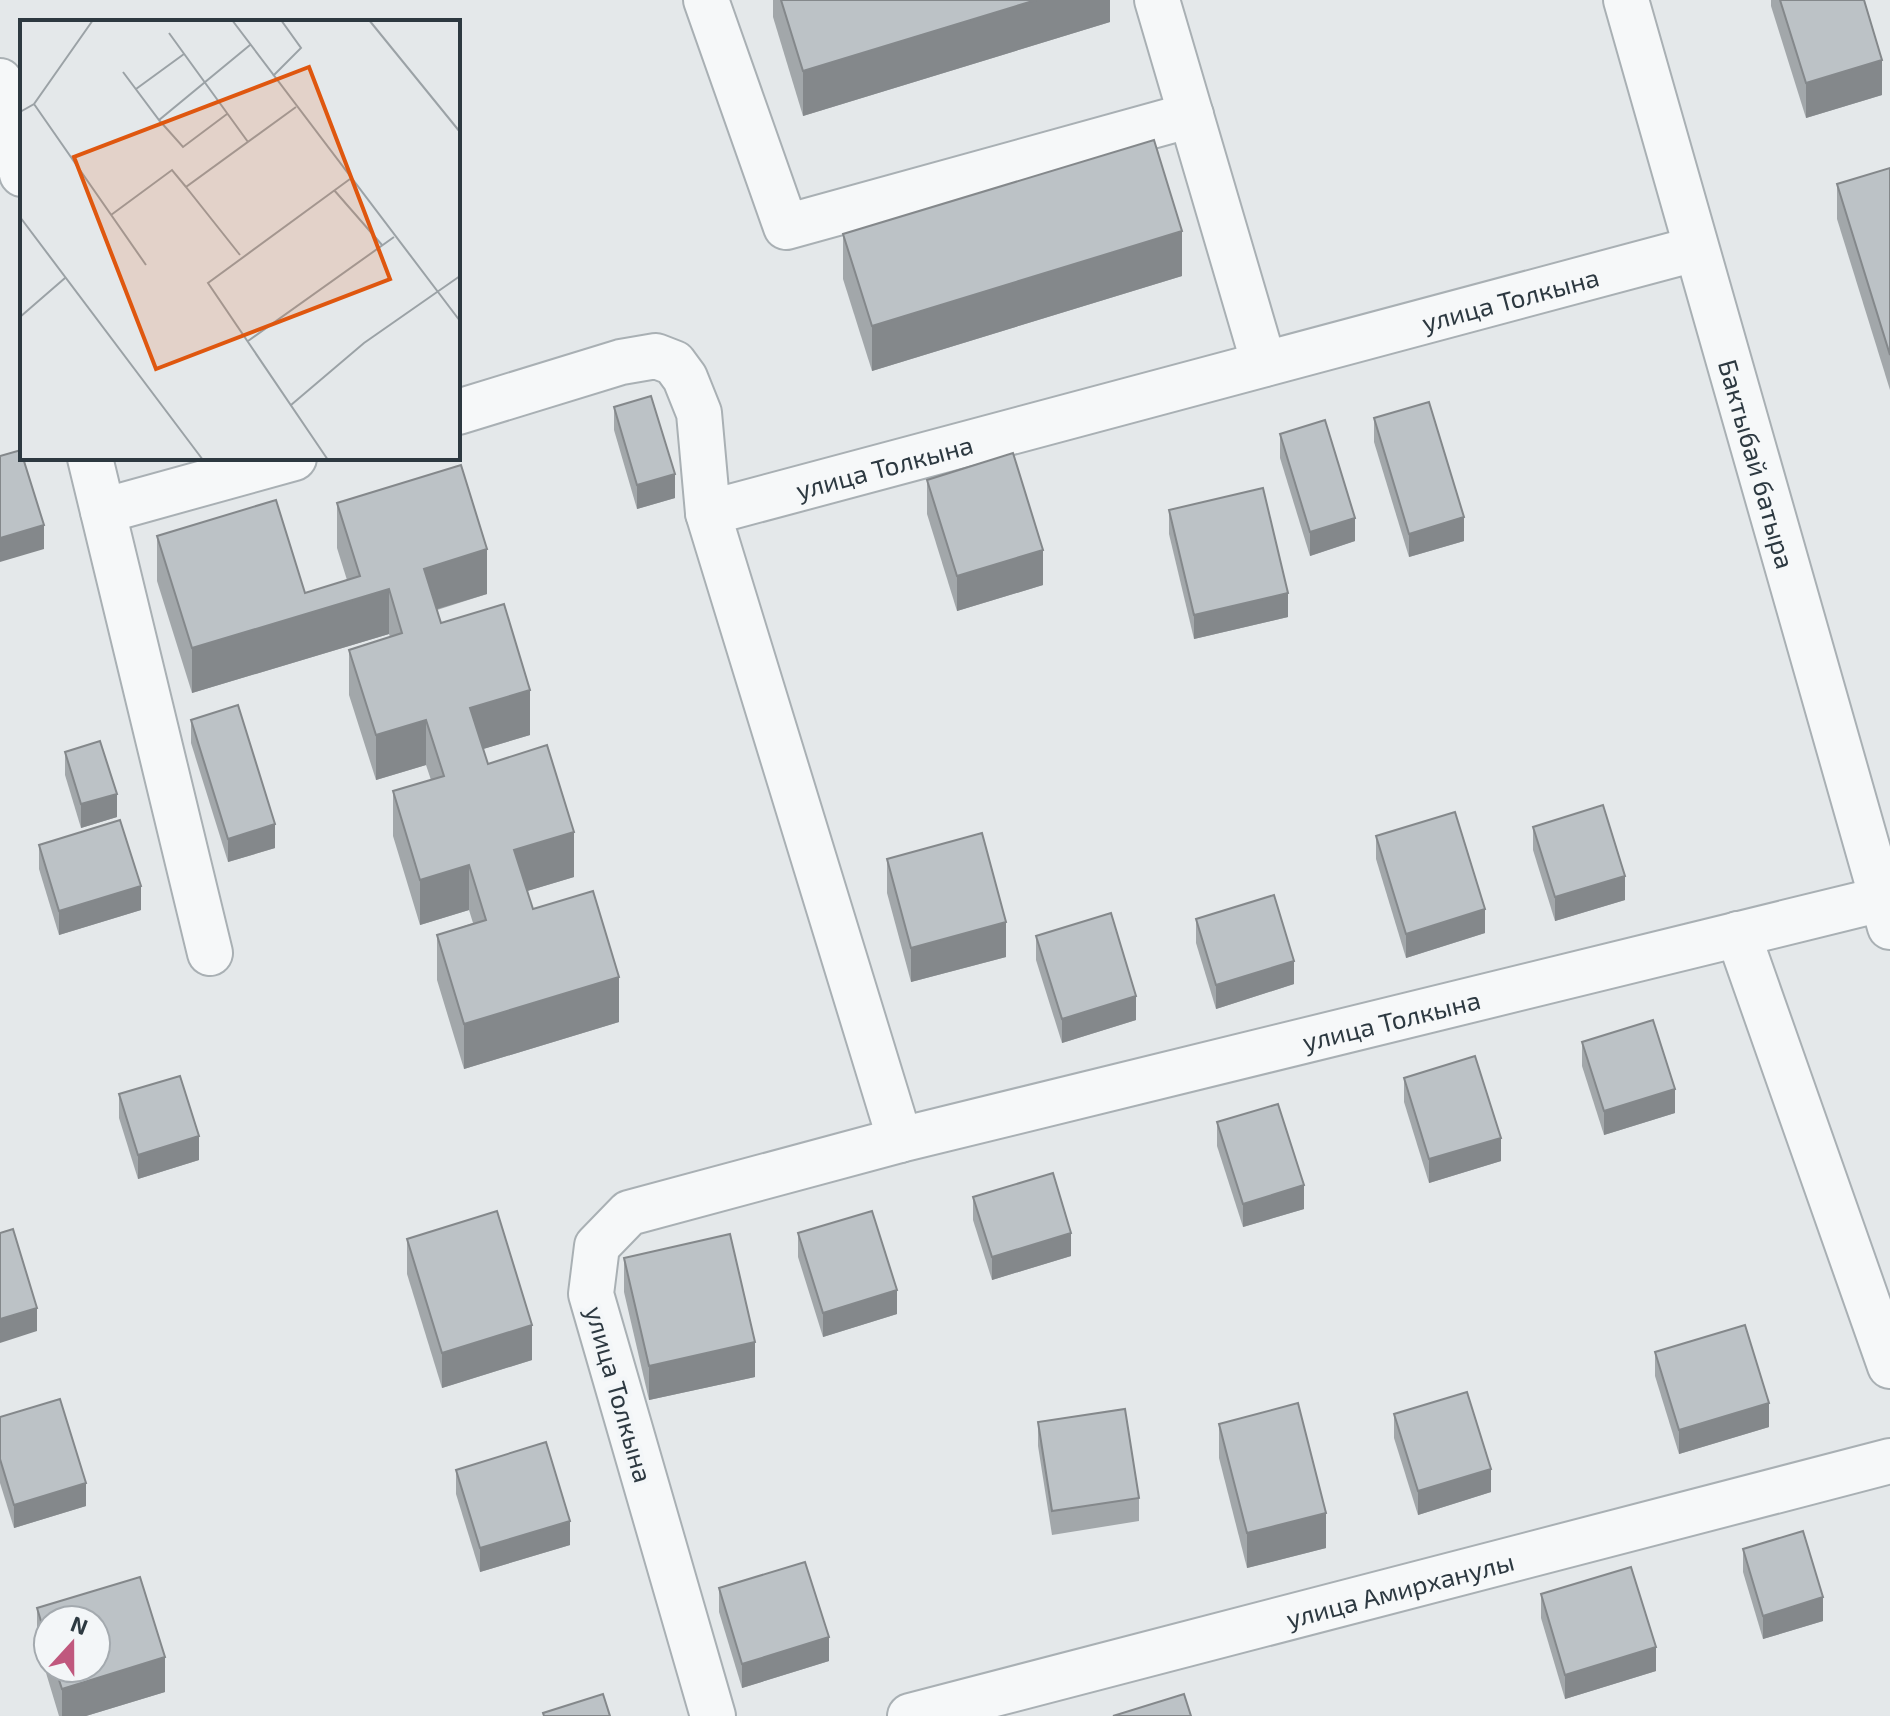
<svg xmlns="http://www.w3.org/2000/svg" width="1890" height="1716" font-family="'Exo 2',sans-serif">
  <rect width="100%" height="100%" fill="#e4e8ea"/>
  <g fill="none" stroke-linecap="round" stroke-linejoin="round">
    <!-- minor casing -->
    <g stroke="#a9b0b4" stroke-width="48">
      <g id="minor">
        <polyline points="706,0 786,227 1191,115"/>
        <polyline points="1157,0 1264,364"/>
        <path id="s1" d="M1626 0 1890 927"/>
        <polyline points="0,81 22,174"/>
        <polyline points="458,412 621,362 656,356 674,363 685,378 699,413 708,513"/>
        <polyline points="90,458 210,953"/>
        <polyline points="103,511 294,458"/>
        <polyline points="1738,934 1890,1366"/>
        <path id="s2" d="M900 1140 708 513 1695 249"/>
        <path id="s3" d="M713 1716 591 1294 597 1246 629 1213 900 1140 1882 899"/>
        <path id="s4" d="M910 1716 1890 1461"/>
      </g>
    </g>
    <!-- minor -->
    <use href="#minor" stroke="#f6f8f9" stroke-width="44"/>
  </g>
  <!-- wall -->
  <g fill="#a2a7aa" fill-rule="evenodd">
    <polygon points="773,0 1110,0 1110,22 803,116 773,17"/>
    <polygon points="1771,0 1864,0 1882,95 1806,118 1771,6"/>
    <polygon points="1890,168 1890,390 1837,219 1837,184"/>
    <polygon points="843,234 1182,276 872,371 843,279"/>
    <polygon points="614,407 675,498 637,509 614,430"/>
    <polygon points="1374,418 1464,541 1409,557 1374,442"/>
    <polygon points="1280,434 1355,541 1310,556 1280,458"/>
    <polygon points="927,480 1043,585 957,611 927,514"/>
    <polygon points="337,503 487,594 437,610 441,623 530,735 483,749 488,764 574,877 527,891 533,909 619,1022 464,1069 437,980 437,935 473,923 469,910 420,925 393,836 393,791 431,780 426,765 376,780 349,695 349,650 390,637 389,634 192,693 157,581 157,536 305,593 347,580 337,548"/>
    <polygon points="1169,510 1288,617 1194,639 1169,534"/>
    <polygon points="191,720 275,848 228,862 191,743"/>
    <polygon points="65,752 117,817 81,828 65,775"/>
    <polygon points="1533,827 1625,900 1555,921 1533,850"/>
    <polygon points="1376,836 1485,933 1406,958 1376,859"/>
    <polygon points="39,845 141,910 59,935 39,869"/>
    <polygon points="887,859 1006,957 911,982 887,893"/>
    <polygon points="1196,919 1294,984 1216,1009 1196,943"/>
    <polygon points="1036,936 1136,1020 1062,1043 1036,960"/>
    <polygon points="1582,1042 1675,1113 1604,1135 1582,1066"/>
    <polygon points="1404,1078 1501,1161 1429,1183 1404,1102"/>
    <polygon points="119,1094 199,1160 138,1179 119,1118"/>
    <polygon points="1217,1122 1304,1209 1243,1227 1217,1146"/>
    <polygon points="973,1197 1071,1256 992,1280 973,1220"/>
    <polygon points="798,1233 897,1314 823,1337 798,1257"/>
    <polygon points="407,1239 532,1360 442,1388 407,1274"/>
    <polygon points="624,1258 755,1377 649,1400 624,1292"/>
    <polygon points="1655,1352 1769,1427 1679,1454 1655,1376"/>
    <polygon points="1394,1414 1491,1492 1418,1515 1394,1438"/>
    <polygon points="0,1417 86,1506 14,1528 0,1483"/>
    <polygon points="1038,1422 1139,1498 1139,1521 1052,1535 1038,1446"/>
    <polygon points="1219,1424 1326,1548 1247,1568 1219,1458"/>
    <polygon points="456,1470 570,1545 480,1572 456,1494"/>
    <polygon points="1743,1549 1823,1621 1763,1639 1743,1572"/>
    <polygon points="719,1588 829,1661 742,1688 719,1612"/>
    <polygon points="1541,1594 1656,1671 1565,1699 1541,1618"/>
    <path d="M37 1608 165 1692 86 1716H59L37 1643ZM48 1620 96 1668H48Z"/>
  </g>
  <!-- shaded-wall -->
  <g fill="#84888b">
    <polygon points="1036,0 1110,0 1110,22 803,116 803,71"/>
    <polygon points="1882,60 1882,95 1806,118 1806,83"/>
    <polygon points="1182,231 1182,276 872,371 872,326"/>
    <polygon points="675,474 675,498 637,509 637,485"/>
    <polygon points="1464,517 1464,541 1409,557 1409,534"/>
    <polygon points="1355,518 1355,541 1310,556 1310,532"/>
    <polygon points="44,525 44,549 0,562 0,538"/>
    <polygon points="487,549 487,594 424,613 424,569"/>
    <polygon points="1043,550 1043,585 957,611 957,576"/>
    <polygon points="389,589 389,634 192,693 192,648"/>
    <polygon points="1288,593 1288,617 1194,639 1194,615"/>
    <polygon points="530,690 530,735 470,753 470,708"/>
    <polygon points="426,720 426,765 376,780 376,735"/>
    <polygon points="117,794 117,817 81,828 81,804"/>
    <polygon points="275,824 275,848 228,862 228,839"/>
    <polygon points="574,832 574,877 514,895 514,850"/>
    <polygon points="469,865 469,910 420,925 420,880"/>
    <polygon points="1625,876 1625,900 1555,921 1555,897"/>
    <polygon points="141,886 141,910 59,935 59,911"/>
    <polygon points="1485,909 1485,933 1406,958 1406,934"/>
    <polygon points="1006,922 1006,957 911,982 911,948"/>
    <polygon points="1294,961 1294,984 1216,1009 1216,985"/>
    <polygon points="619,977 619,1022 464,1069 464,1024"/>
    <polygon points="1136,996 1136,1020 1062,1043 1062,1019"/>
    <polygon points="1675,1089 1675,1113 1604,1135 1604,1111"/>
    <polygon points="199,1136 199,1160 138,1179 138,1155"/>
    <polygon points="1501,1138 1501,1161 1429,1183 1429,1159"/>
    <polygon points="1304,1185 1304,1209 1243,1227 1243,1204"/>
    <polygon points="1071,1233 1071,1256 992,1280 992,1257"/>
    <polygon points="897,1290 897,1314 823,1337 823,1313"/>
    <polygon points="37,1308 37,1331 0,1343 0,1319"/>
    <polygon points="532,1325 532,1360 442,1388 442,1353"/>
    <polygon points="755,1342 755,1377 649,1400 649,1366"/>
    <polygon points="1769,1403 1769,1427 1679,1454 1679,1430"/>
    <polygon points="1491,1469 1491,1492 1418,1515 1418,1491"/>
    <polygon points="86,1483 86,1506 14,1528 14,1505"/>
    <polygon points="1326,1513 1326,1548 1247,1568 1247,1533"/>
    <polygon points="570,1521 570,1545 480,1572 480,1548"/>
    <polygon points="1823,1597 1823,1621 1763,1639 1763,1616"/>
    <polygon points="829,1637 829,1661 742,1688 742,1664"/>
    <polygon points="1656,1647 1656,1671 1565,1699 1565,1675"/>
    <polygon points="165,1657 165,1692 86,1716 62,1716 62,1689"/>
  </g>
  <!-- building -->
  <g fill="#bcc2c6" stroke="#84888b" stroke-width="2">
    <polygon points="781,0 1036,0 803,71"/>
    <polygon points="1780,0 1864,0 1882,60 1806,83"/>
    <polygon points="1154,140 1182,231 872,326 843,234"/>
    <polygon points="1890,168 1890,355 1837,184"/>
    <polygon points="651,396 675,474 637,485 614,407"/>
    <polygon points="1429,402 1464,517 1409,534 1374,418"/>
    <polygon points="1325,420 1355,518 1310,532 1280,434"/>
    <polygon points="21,450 22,458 23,458 44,525 0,538 0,456"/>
    <polygon points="1013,453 1043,550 957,576 927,480"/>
    <polygon points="461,465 487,549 424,569 441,623 504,604 530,690 470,708 488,764 547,745 574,832 514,850 533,909 593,891 619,977 464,1024 437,935 486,920 469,865 420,880 393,791 444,776 426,720 376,735 349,650 402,633 389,589 192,648 157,536 276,500 305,593 360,576 337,503"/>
    <polygon points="1263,488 1288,593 1194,615 1169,510"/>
    <polygon points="238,705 275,824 228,839 191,720"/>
    <polygon points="100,741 117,794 81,804 65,752"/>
    <polygon points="1603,805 1625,876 1555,897 1533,827"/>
    <polygon points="1455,812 1485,909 1406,934 1376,836"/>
    <polygon points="120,820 141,886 59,911 39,845"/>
    <polygon points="982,833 1006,922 911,948 887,859"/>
    <polygon points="1274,895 1294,961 1216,985 1196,919"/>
    <polygon points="1111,913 1136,996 1062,1019 1036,936"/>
    <polygon points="1653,1020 1675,1089 1604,1111 1582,1042"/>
    <polygon points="1475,1056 1501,1138 1429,1159 1404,1078"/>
    <polygon points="180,1076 199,1136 138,1155 119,1094"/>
    <polygon points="1278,1104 1304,1185 1243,1204 1217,1122"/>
    <polygon points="1053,1173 1071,1233 992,1257 973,1197"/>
    <polygon points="497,1211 532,1325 442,1353 407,1239"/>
    <polygon points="872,1211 897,1290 823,1313 798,1233"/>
    <polygon points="13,1229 37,1308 0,1319 0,1233"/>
    <polygon points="730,1234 755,1342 649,1366 624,1258"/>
    <polygon points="1745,1325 1769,1403 1679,1430 1655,1352"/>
    <polygon points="1467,1392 1491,1469 1418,1491 1394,1414"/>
    <polygon points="60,1399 86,1483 14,1505 0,1459 0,1417"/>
    <polygon points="1298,1403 1326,1513 1247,1533 1219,1424"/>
    <polygon points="1125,1409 1139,1498 1052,1511 1038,1422"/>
    <polygon points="546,1442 570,1521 480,1548 456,1470"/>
    <polygon points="1803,1531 1823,1597 1763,1616 1743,1549"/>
    <polygon points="805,1562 829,1637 742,1664 719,1588"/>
    <polygon points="1631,1567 1656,1647 1565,1675 1541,1594"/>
    <polygon points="140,1577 165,1657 62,1689 55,1668 96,1668 96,1620 48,1620 48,1644 37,1608"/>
    <polygon points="603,1694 610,1716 544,1716 543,1713"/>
    <polygon points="1184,1694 1191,1716 1113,1716"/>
  </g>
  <g text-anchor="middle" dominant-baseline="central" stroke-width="8" stroke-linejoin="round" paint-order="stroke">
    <!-- street labels -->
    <g font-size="26" fill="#2d3941" stroke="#f3f6f8">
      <text stroke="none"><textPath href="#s2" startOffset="1486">улица Толкына</textPath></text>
      <text stroke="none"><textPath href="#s1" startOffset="482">Бактыбай батыра</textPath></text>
      <text stroke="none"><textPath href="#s2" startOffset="838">улица Толкына</textPath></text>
      <text stroke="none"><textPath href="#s3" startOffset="1320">улица Толкына</textPath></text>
      <text transform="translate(620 1394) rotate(74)">улица Толкына</text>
      <text stroke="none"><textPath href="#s4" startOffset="506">улица Амирханулы</textPath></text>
    </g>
  </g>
  <!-- overview -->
  <g transform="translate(20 20)">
    <rect width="440" height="440" fill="#e4e8ea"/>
    <path fill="none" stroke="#9ba2a6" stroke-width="2" d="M212 0 440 301M349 0 440 112M149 13 228 122M103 52 139 100 230 25M253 56 281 28 261 0M116 69 164 34M14 84 126 245M0 92 14 84 73 0M139 100 163 127 207 94M314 170 362 225M91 195 152 150 166 167M0 197 183 440M220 235 166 167 276 87M0 297 45 258M228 321 374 217M271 385 344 323 440 256M308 440 188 263 330 159"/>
    <path fill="#df570f" fill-opacity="0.15" stroke="#df570f" stroke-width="4" d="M289 47 370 259 136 349 54 137Z"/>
    <rect width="440" height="440" fill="none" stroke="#2d3941" stroke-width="4"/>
  </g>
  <!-- north arrow -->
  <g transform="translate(72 1644) rotate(21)"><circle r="38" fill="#f3f6f8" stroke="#a4aaaf" stroke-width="2"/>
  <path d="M0-6L14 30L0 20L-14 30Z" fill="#c0587e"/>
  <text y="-12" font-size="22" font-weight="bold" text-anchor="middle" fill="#2d3941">N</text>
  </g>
</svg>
